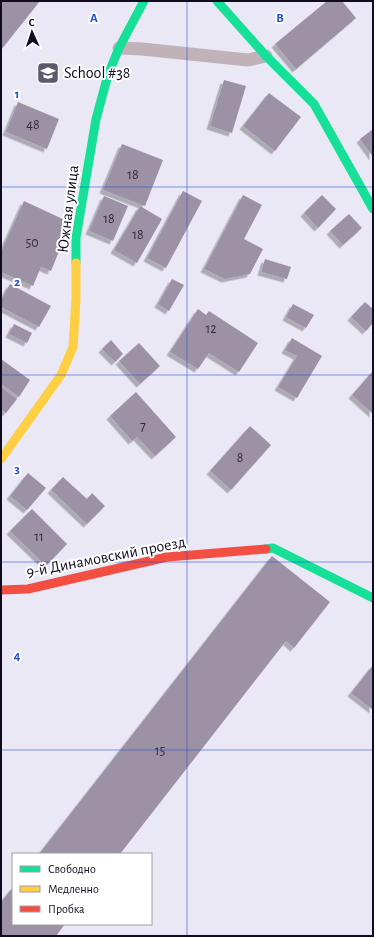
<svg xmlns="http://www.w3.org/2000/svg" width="374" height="937" font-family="'Alegreya Sans',sans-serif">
  <defs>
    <filter id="shadow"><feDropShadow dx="-3.5" dy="3.5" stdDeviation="0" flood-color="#0004"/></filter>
  </defs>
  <rect width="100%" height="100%" fill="#eae8f4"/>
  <!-- building -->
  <g fill="#9d91a6" filter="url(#shadow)">
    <polygon points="1,1 40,1 1,50"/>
    <polygon points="327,1 342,1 356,18 296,69 275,44"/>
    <polygon points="224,80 246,86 232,133 210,126"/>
    <polygon points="269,93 301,117 275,151 243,126"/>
    <polygon points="18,102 59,119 47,149 6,132"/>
    <polygon points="373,129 373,157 360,139"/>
    <polygon points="122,144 163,160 145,206 103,190"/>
    <polygon points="183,191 202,201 166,268 147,258"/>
    <polygon points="243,195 262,205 244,239 263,249 250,274 225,279 204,269"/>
    <polygon points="322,195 336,209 318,228 304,213"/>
    <polygon points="104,196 128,206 113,241 89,231"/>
    <polygon points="24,201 67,221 58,242 62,244 51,271 41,267 33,286 1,272 1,252"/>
    <polygon points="140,206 162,219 137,263 114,250"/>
    <polygon points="349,214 362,228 343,245 330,231"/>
    <polygon points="265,259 291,267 287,279 261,272"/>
    <polygon points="172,279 184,285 169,311 158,304"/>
    <polygon points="10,284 51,306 39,327 1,307 1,300"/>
    <polygon points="365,302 373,309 373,323 366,331 351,317"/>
    <polygon points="293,304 314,315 306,328 286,317"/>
    <polygon points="198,309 206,315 209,311 258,343 239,372 209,353 198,369 170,352"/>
    <polygon points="14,324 32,333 27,343 9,334"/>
    <polygon points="292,338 322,356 297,398 278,387 297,356 285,350"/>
    <polygon points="111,340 123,354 115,362 102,349"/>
    <polygon points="139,343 160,366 140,384 119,361"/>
    <polygon points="1,359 30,380 19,397 1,384"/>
    <polygon points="373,371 373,414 352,395"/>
    <polygon points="1,387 17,399 6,413 1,409"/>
    <polygon points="136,392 176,437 155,456 137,437 132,441 110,416"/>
    <polygon points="250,426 271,445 231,490 210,471"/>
    <polygon points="28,473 46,488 27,510 10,496"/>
    <polygon points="63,477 87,499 92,493 105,506 87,524 51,490"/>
    <polygon points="32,509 67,544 46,566 10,531"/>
    <polygon points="272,556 330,602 294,648 286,641 120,854 39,854"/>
    <polygon points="373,665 373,710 351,693"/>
    <polygon points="13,887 13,924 65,924 56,936 1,936 1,902"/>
  </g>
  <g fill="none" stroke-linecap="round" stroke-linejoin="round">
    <!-- lane -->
    <polyline stroke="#c0b2b8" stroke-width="13" points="119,48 142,49 248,60 266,56"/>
    <!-- fast -->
    <g stroke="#16e098" stroke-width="9">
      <polyline points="217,1 266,56 314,104 373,209"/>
      <polyline points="76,263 76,238 96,119 108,75 119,48 144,1"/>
      <polyline points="266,549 273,548 373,598"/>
    </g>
    <!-- slow -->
    <polyline stroke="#ffcf43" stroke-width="9" points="1,459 61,375 73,347 76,299 76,263"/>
    <!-- jam -->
    <polyline stroke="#f24e42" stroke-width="9" points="1,590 28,589 167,557 266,549"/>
  </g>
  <!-- grid -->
  <path fill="none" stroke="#1d4ed8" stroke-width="1" stroke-opacity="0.55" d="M187 1V936M1 187H373M1 375H373M1 562H373M1 750H373"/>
  <!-- icons -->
  <defs>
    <g id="school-square" transform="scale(1.15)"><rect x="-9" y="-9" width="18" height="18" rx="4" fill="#5d586a" stroke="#fff"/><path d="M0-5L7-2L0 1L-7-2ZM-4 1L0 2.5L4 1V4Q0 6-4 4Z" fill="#fff"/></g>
  </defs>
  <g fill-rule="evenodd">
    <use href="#school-square" x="48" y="73"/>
  </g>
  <g text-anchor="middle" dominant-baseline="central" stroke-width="4" stroke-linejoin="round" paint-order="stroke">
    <!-- number labels -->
    <g font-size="14" fill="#342c41">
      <text x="33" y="125">48</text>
      <text x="133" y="175">18</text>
      <text x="109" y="219">18</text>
      <text x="138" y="235">18</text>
      <text x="32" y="243">50</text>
      <text x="211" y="329">12</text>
      <text x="143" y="426">7</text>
      <text x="240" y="458">8</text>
      <text x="39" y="537">11</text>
      <text x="160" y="751">15</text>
    </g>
    <!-- poi labels -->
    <g font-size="16" fill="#110b1f" stroke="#fff" text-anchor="start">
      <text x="64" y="73">School #38</text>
    </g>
    <!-- street labels -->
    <g font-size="16" fill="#110b1f" stroke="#fff">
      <text transform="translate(68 209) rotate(-83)">Южная улица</text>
      <text transform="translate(106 557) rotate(-11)">9-й Динамовский проезд</text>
    </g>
  </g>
  <g font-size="13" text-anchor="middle" font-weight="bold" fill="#1d4ed8" stroke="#fff" stroke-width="4" stroke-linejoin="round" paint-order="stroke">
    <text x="94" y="22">A</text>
    <text x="280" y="22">B</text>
    <text x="17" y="98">1</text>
    <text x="17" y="286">2</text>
    <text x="17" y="473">3</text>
    <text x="17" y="660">4</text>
  </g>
  <!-- border -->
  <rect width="374" height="937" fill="none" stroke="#110b1f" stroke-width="4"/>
  <!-- legend -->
  <rect x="12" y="853" width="140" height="72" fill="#ffffff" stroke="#a09da5"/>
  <rect x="20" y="866" width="20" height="6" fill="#16e098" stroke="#a09da5"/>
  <text x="48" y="873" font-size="12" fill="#110b1f">Свободно</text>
  <rect x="20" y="886" width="20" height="6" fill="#ffcf43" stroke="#a09da5"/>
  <text x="48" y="893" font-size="12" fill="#110b1f">Медленно</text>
  <rect x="20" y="906" width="20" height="6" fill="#f24e42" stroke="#a09da5"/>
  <text x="48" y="913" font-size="12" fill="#110b1f">Пробка</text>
  <!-- north arrow -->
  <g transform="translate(32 32) rotate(357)" stroke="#ffffff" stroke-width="3" paint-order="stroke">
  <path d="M0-3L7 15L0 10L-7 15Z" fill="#110b1f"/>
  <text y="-6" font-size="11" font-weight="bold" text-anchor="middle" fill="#110b1f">С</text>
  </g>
</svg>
